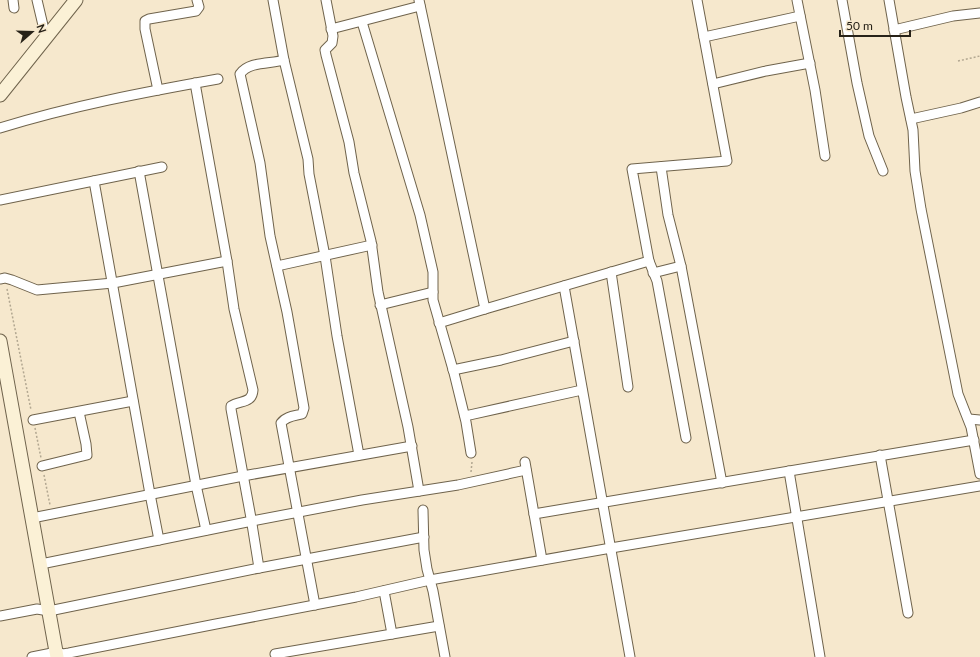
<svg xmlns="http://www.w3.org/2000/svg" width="980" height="657" font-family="Lato,sans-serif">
  <rect width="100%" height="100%" fill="#f6e8cd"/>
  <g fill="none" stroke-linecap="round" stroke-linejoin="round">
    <!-- minor casing -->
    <g stroke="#6f634c" stroke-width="11">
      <g id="minor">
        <polyline points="13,0 14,8"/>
        <polyline points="37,0 46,38"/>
        <polyline points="273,0 284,60 308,159 309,174 325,256 337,336 359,455"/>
        <polyline points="326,0 333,36 332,43 325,50 326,55 349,142 354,173 371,241 378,292 408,427 419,491"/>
        <polyline points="419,0 485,309 649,261 632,169 727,161 697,0"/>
        <polyline points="797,0 815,90 825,156"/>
        <polyline points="842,0 857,83 869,136 883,171"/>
        <polyline points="889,0 906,97 913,130 915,171 921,209 958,394 971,427 980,474"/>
        <polyline points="362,22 420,215 433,272 433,300 454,373 466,422 471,453"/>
        <polyline points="331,29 420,6"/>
        <polyline points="894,30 953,16 980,13"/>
        <polyline points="704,37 800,16"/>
        <path d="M284 60C271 64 249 61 240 74L260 163 270 236 287 312 304 408 302 414C295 416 286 416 281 423L315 605"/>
        <path d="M195 83 227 261 234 309 253 390C252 404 240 400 231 406V409L251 518 259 568"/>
        <polyline points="713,84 766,71 810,63"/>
        <polyline points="158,90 145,29 145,21 149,19 196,11 199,7 197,0"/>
        <polyline points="911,119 961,108 980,102"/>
        <path d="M0 128C71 106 145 92 218 79"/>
        <polyline points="661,167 668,215 681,266 722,483"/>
        <polyline points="139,171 196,485 206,530"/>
        <polyline points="94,181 150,494 159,540"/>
        <polyline points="0,200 162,167"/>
        <polyline points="649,261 657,281 686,438"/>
        <polyline points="277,266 372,245"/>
        <polyline points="611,272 628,387"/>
        <polyline points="653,273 681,266"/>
        <polyline points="0,279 5,278 12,280 37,290 113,283 227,261"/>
        <polyline points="564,286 630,657"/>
        <polyline points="380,305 433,292"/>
        <polyline points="439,323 485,309"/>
        <polyline points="453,370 501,360 574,341"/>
        <polyline points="465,416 582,390"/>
        <polyline points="969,419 980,420"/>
        <polyline points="33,420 133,401"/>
        <polyline points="880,455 908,613"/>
        <polyline points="525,462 542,560"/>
        <polyline points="42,466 87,455 86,444 79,412"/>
        <polyline points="789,471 820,657"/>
        <polyline points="423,510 424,550 427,569 433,591 445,657"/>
        <polyline points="534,514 974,440"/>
        <polyline points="32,518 243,476 412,446"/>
        <polyline points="41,564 252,521 362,500 458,485 526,470"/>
        <polyline points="384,591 392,634"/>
        <polyline points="0,616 37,609 49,611 259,568 424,537"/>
        <polyline points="275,654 439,626"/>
        <polyline points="32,657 57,652 63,654 69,653 216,624 356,597 430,580 611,548 980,486"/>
      </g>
    </g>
    <!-- secondary casing -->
    <g stroke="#6f634c" stroke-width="15">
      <g id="secondary">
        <polyline points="0,95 76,0"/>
        <polyline points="0,341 57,657"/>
      </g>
    </g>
    <!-- path -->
    <g stroke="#b2a791" stroke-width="1.5" stroke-dasharray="2 2" stroke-linecap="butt">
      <polyline points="958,61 980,56"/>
      <polyline points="7,289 31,410"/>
      <polyline points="35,428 41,458"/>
      <polyline points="471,472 472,462"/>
      <polyline points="44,475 50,505"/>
    </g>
    <!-- minor -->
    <use href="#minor" stroke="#fff" stroke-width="9"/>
    <!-- secondary -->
    <use href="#secondary" stroke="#fbf1d6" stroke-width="13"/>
  </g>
  <!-- north arrow -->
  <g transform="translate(32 32) rotate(70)" stroke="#f6e8cd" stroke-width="3" paint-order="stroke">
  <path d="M0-3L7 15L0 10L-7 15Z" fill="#272218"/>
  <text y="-6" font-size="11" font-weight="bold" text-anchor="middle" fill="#272218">N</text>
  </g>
  <!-- scale -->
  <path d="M840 30v6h70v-6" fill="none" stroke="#272218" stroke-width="2"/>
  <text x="846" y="30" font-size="12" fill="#272218" stroke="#f6e8cd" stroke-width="3" paint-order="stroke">50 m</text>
</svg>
